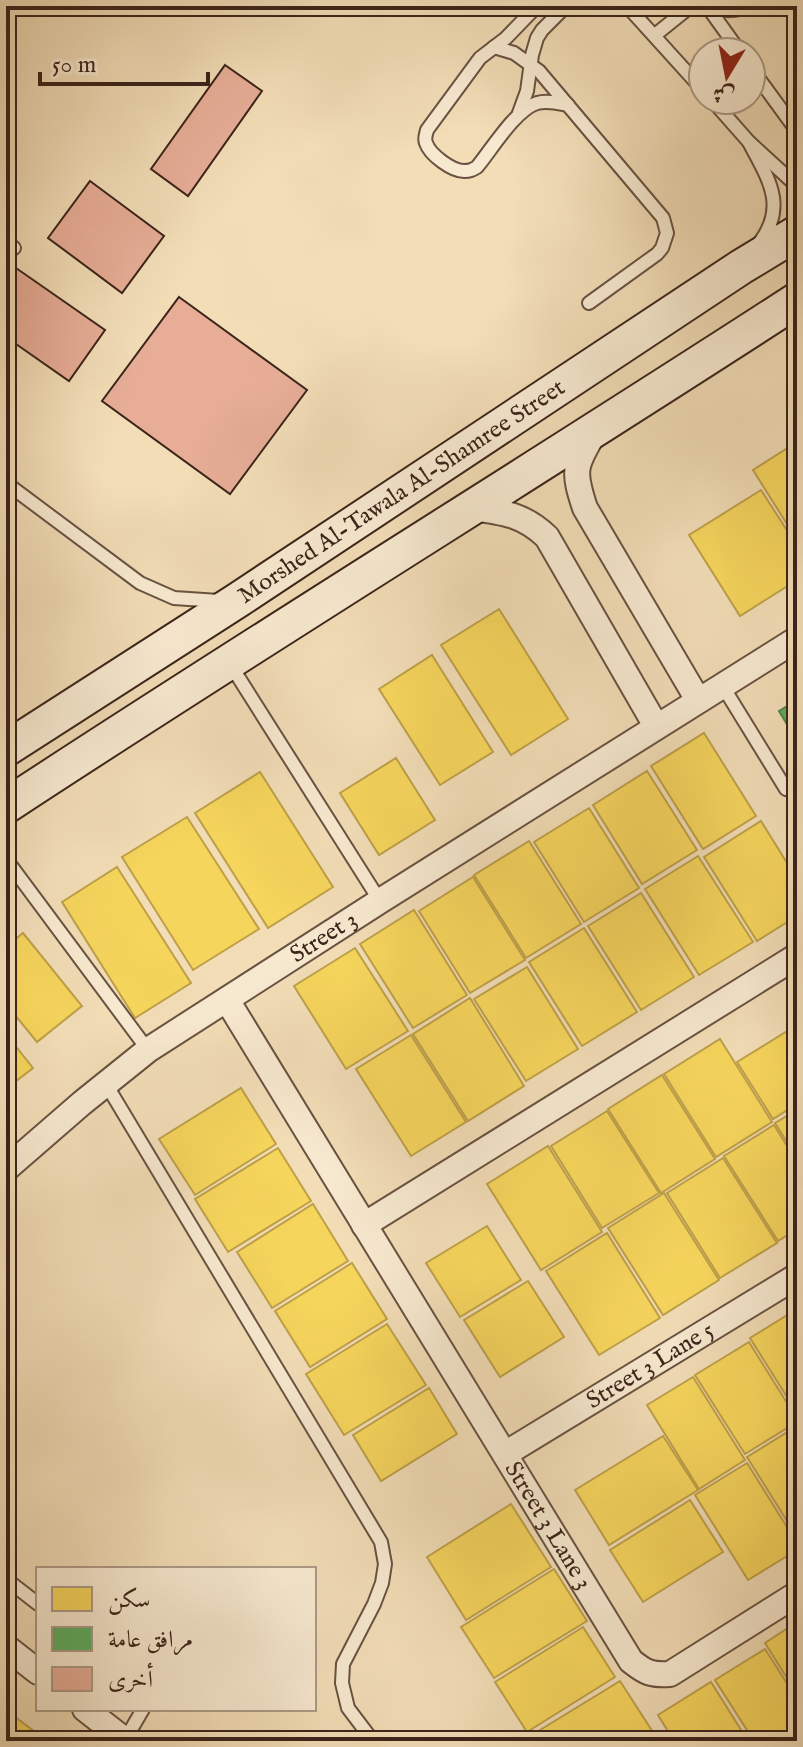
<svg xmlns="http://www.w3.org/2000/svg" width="803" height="1747" font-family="'IM FELL English',Amiri,serif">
  <rect width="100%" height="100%" fill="#f2ddb7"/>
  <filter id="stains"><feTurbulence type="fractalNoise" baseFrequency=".0025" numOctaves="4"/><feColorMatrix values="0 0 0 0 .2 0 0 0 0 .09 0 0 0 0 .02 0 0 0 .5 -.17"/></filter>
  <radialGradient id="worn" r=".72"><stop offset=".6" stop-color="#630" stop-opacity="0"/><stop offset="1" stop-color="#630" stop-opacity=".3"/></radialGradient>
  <!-- homes -->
  <g fill="#f6d55c" stroke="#bea048" stroke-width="2">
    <polygon points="797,442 797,540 753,470"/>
    <polygon points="761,490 797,546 797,580 740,616 689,535"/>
    <polygon points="499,609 568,719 511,755 441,645"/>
    <polygon points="432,655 493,752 440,785 379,689"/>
    <polygon points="704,733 756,816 703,849 651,766"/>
    <polygon points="396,758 435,820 379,855 340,793"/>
    <polygon points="647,771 697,850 642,884 593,805"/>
    <polygon points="260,772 333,887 268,928 195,813"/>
    <polygon points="589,808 639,888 584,922 534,842"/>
    <polygon points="187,817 259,929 193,970 122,857"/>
    <polygon points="761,821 797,879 797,916 757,941 704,857"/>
    <polygon points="529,841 581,924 526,958 474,875"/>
    <polygon points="698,856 753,942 699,975 645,889"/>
    <polygon points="117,867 191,983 135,1018 62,902"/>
    <polygon points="473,877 525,960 470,993 419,911"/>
    <polygon points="641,893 694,977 641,1010 588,926"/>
    <polygon points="414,910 467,995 413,1028 360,944"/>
    <polygon points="584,928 637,1012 582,1046 529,962"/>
    <polygon points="23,933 82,1006 37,1042 6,1004 6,947"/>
    <polygon points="355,948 408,1031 346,1069 294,986"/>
    <polygon points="527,967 578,1049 526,1081 474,999"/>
    <polygon points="470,998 524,1086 468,1121 413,1034"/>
    <polygon points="797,1025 797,1104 773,1119 737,1062"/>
    <polygon points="6,1034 33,1068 6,1089"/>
    <polygon points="411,1035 466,1122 411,1156 356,1069"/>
    <polygon points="720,1039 772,1122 716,1157 664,1074"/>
    <polygon points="662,1075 715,1159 661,1193 608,1109"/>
    <polygon points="241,1088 276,1144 195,1195 159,1139"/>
    <polygon points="797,1110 797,1158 775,1123"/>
    <polygon points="607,1111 659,1193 602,1228 551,1146"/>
    <polygon points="774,1125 797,1162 797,1229 778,1241 724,1156"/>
    <polygon points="548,1146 602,1232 541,1270 487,1184"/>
    <polygon points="278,1148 311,1201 228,1252 195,1199"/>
    <polygon points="723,1158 777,1243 720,1278 667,1193"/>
    <polygon points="664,1193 719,1280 663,1315 608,1228"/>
    <polygon points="313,1204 348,1261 272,1308 237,1252"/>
    <polygon points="487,1226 521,1280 460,1317 426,1263"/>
    <polygon points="607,1233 660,1318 599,1355 546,1271"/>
    <polygon points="352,1263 387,1319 310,1367 275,1311"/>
    <polygon points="528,1281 564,1337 500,1377 464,1320"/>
    <polygon points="797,1309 797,1413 750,1338"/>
    <polygon points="387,1324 426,1385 344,1435 306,1374"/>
    <polygon points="749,1342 797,1419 797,1422 745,1454 695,1375"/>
    <polygon points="693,1377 745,1460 699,1489 647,1405"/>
    <polygon points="429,1388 457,1434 381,1481 353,1435"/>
    <polygon points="797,1426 797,1537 747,1457"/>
    <polygon points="663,1436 698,1490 609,1545 575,1490"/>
    <polygon points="747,1463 797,1543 797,1550 748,1580 695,1495"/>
    <polygon points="690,1500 723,1552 643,1602 610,1550"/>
    <polygon points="511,1504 551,1567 466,1620 427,1557"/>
    <polygon points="554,1569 587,1621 494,1678 461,1627"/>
    <polygon points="797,1622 797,1694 765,1643"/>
    <polygon points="583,1627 615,1677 527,1732 495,1682"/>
    <polygon points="765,1649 797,1699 797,1737 790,1741 754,1741 715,1680"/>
    <polygon points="620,1681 658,1740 547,1741 540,1730"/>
    <polygon points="711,1682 748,1741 674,1741 658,1715"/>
    <polygon points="6,1710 47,1741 6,1741"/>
  </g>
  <!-- public -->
  <polygon fill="#5aae61" stroke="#51854c" stroke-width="2" points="797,700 797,741 779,711"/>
  <!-- building -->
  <g fill="#e7ad97" stroke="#3b241a" stroke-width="2">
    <polygon points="225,65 262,91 188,196 151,169"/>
    <polygon points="90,181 164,236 122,293 48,238"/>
    <polygon points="16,268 105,330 69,381 6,337 6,282"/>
    <polygon points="179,297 307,390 230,494 102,401"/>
  </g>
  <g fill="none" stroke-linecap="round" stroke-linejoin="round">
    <!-- lane casing -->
    <g stroke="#695241" stroke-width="16">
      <g id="lane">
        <path d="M537 6 506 38 480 58 427 130C426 135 424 138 426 143 430 155 452 171 464 171 470 171 472 170 477 167 492 149 515 110 537 103 548 100 558 103 568 105"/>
        <polyline points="627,6 703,90"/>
        <polyline points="707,6 740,52"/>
        <path d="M711 6C725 12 736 11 750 6"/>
        <polyline points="655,35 691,6"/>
        <polyline points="494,47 514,53 539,71 663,218 667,233 662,248 657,254 589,303"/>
        <polyline points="751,68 797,131"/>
        <polyline points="712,100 749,142 797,186"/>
        <polyline points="519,113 527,91 532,55 537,38 542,30 566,6"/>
        <path d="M749 142C767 177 788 205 760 242"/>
        <polyline points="6,241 14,248"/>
        <polyline points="6,483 140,583 174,598 219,601"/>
        <polyline points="230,664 380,901"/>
        <polyline points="722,685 786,789 797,792"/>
        <polyline points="6,859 148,1050"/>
        <polyline points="106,1084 381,1542 385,1564 382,1583 374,1604 343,1664 342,1683 348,1708 373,1741"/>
        <polyline points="6,1579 38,1604"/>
        <polyline points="125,1740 143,1709"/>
      </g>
    </g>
    <!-- street casing -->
    <g stroke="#695241" stroke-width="28">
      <g id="street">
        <path d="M593 435C574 466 573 472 585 508L698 700"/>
        <path d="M472 508C504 512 524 515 547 537L656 726"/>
        <path id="s1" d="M227 1000 631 1661C646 1673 651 1675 670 1674L797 1594"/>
        <path id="s2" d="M6 1169 82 1103 148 1050 380 901 797 639"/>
        <polyline points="364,1225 797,956"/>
        <path id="s3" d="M505 1454 797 1276"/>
        <polyline points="6,1647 38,1672"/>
        <polyline points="85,1709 126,1741"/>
      </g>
    </g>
    <!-- secondary casing -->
    <g stroke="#3b241a" stroke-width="38">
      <g id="secondary">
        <path id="s4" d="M6 749 238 600 741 267 797 233"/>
        <path d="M6 806C268 634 535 470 797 300"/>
      </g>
    </g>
    <!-- lane -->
    <use href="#lane" stroke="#f7e9d0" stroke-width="12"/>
    <!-- street -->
    <use href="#street" stroke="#f7e9d0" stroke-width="24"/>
    <!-- secondary -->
    <use href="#secondary" stroke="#f7e9d0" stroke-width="34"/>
  </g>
  <g text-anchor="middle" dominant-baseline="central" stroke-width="8" stroke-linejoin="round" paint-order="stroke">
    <!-- street labels -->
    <g font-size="24" fill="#3b241a" stroke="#f7e9d0">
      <text stroke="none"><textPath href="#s4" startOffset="472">Morshed Al-Tawala Al-Shamree Street</textPath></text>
      <text stroke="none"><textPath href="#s2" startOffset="394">Street 3</textPath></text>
      <text stroke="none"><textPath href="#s3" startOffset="170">Street 3 Lane 5</textPath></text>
      <text stroke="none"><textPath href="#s1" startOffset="616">Street 3 Lane 3</textPath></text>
    </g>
  </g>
  <!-- margin -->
  <rect width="803" height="1747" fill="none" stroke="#f2ddb7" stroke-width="32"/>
  <rect x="8" y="8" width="787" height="1731" fill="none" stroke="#3b241a" stroke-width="4"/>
  <rect x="16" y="16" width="771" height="1715" fill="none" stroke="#3b241a" stroke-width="2"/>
  <!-- legend -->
  <rect x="36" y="1567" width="280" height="144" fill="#f7e9d0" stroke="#ac9a87" stroke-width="2"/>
  <rect x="52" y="1587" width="40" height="24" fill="#f6d55c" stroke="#ac9a87" stroke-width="2"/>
  <text x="108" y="1607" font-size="24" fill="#3b241a">سكن</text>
  <rect x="52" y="1627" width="40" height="24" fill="#5aae61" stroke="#ac9a87" stroke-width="2"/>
  <text x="108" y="1647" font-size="24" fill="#3b241a">مرافق عامة</text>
  <rect x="52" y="1667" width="40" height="24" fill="#e7ad97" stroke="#ac9a87" stroke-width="2"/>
  <text x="108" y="1687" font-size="24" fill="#3b241a">أخرى</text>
  <!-- north arrow -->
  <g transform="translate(727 76) rotate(190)"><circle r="38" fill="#f7e9d0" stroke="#ac9a87" stroke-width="2"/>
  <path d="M0-6L14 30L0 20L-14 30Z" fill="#8f2418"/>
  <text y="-12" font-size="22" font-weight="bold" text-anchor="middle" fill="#3b241a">ش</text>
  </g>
  <!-- scale -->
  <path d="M40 72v12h168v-12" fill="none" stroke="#3b241a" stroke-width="4"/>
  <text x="52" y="72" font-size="24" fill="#3b241a" stroke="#f7e9d0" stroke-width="6" paint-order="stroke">50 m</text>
  <rect width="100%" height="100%" filter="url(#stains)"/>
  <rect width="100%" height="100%" fill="url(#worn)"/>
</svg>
